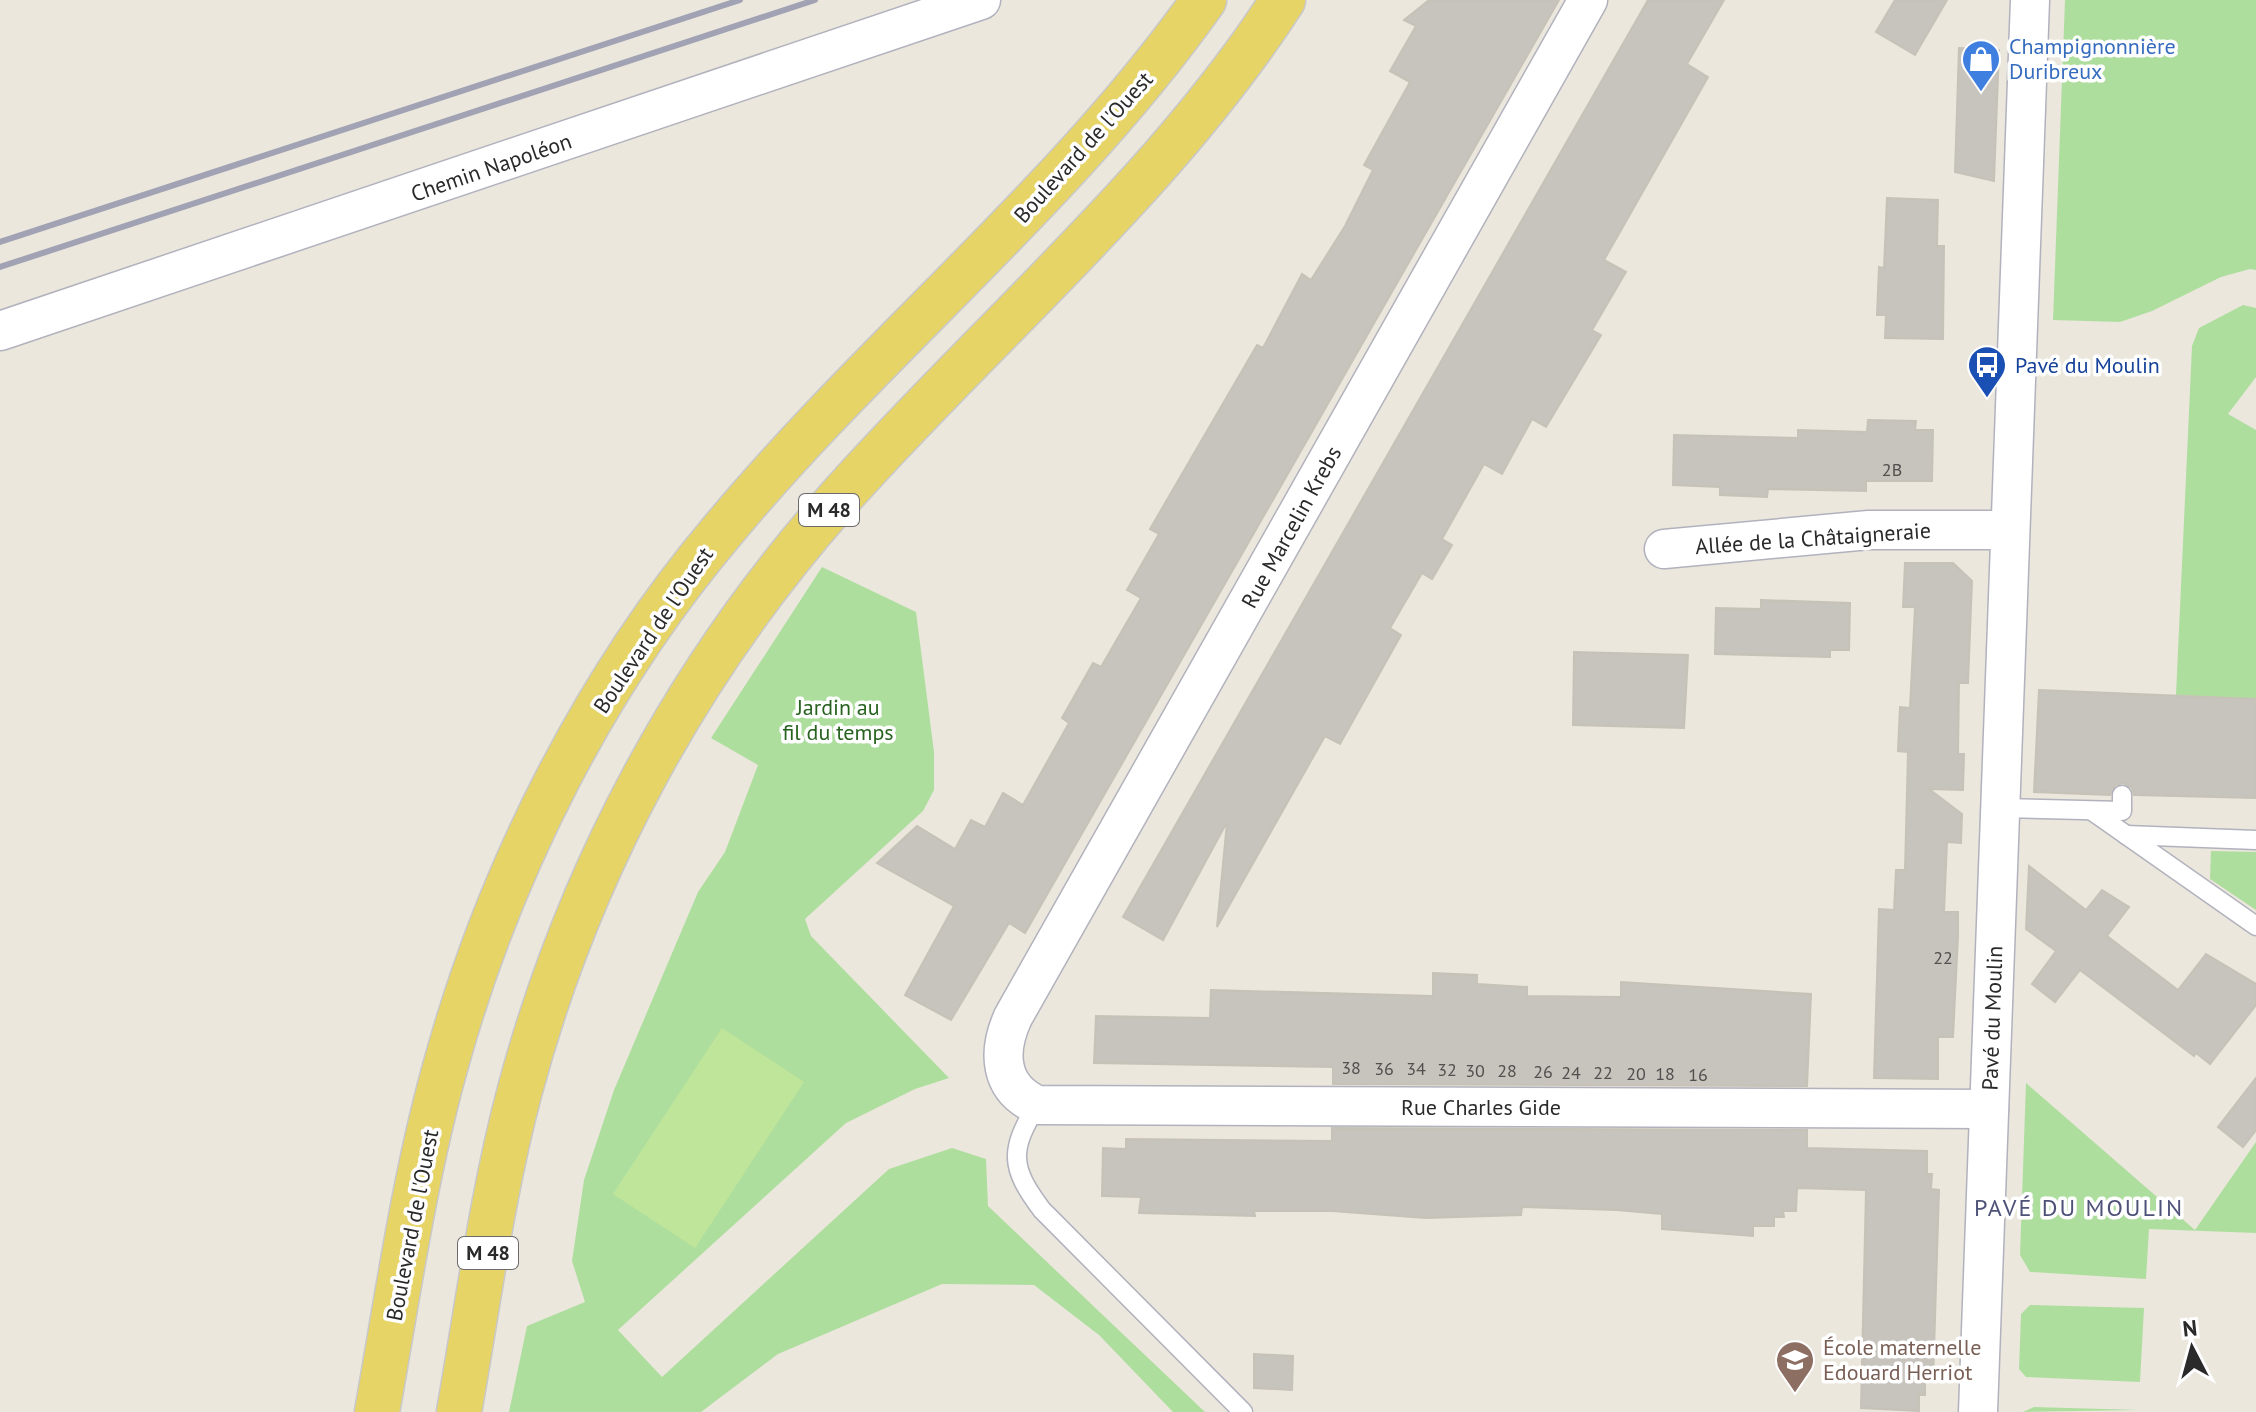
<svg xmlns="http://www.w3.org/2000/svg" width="2256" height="1412" font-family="'PT Sans',sans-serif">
  <rect width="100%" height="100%" fill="#ebe7dd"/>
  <!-- green -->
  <g fill="#aede9e">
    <polygon points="2065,0 2256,0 2256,270 2250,269 2221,277 2152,311 2120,322 2053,320"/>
    <polygon points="2243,305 2256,308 2256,377 2228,414 2256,430 2256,699 2176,695 2192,346 2199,328"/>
    <polygon points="822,567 916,612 934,752 934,790 923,811 805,919 811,936 949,1078 915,1089 846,1123 618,1330 662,1377 889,1169 952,1148 986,1159 988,1206 1205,1412 1173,1412 1099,1335 1034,1285 942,1284 778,1354 701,1412 509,1412 527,1326 585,1302 572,1261 584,1180 614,1090 698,892 725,852 758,765 711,738"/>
    <polygon points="2211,851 2256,852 2256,910 2210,879"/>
    <polygon points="2026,1083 2195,1230 2256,1142 2256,1233 2149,1229 2146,1279 2030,1272 2020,1255"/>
    <polygon points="2030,1305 2144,1308 2140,1382 2026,1377 2019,1369 2021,1314"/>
    <polygon points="2034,1407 2139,1410 2023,1412"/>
  </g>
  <!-- pitch -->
  <polygon fill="#bfe59a" points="722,1028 804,1082 695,1248 613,1194"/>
  <!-- building -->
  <g fill="#c7c3bd" stroke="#c7c2b7" stroke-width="2">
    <polygon points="1429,0 1559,0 1025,933 1009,923 951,1020 905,995 954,906 877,863 917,826 955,849 971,820 985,827 1003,793 1023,805 1069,723 1062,718 1093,663 1101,667 1141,598 1127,590 1159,534 1150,529 1257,345 1263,348 1302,274 1311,280 1345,226 1373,170 1364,165 1410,82 1390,71 1416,26 1404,20"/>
    <polygon points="1648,0 1724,0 1687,64 1708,77 1604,260 1626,272 1592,330 1601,335 1546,427 1532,419 1502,474 1484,464 1442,539 1452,545 1432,579 1422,573 1390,628 1401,635 1340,744 1325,736 1217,927 1227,822 1163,940 1123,917"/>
    <polygon points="1895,0 1947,0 1915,55 1876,32"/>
    <polygon points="1959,48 1999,50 1994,181 1955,172"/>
    <polygon points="1887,198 1938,200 1937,246 1944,246 1943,339 1885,338 1886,315 1877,315 1879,267 1884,268"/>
    <polygon points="1868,420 1916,421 1915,430 1933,430 1932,481 1866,481 1866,491 1768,489 1767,497 1720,495 1720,487 1673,485 1674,435 1798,438 1798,430 1867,432"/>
    <polygon points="1905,563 1953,563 1972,581 1968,683 1959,683 1958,754 1964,754 1963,790 1929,789 1962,814 1961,843 1947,842 1944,912 1958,912 1958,936 1953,1037 1938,1037 1938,1079 1874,1078 1879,909 1894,910 1896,870 1905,870 1908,752 1898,751 1900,707 1910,708 1915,607 1903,607"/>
    <polygon points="1761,600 1850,603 1849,650 1830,650 1830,657 1715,654 1716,608 1761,609"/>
    <polygon points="1574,652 1688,655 1684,728 1573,725"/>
    <polygon points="2039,690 2256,699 2256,798 2134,795 2132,788 2123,783 2115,785 2110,795 2034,792"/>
    <polygon points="2029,866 2086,910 2102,890 2129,907 2107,936 2178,990 2206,954 2256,984 2256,1005 2210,1064 2196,1053 2194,1056 2080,970 2055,1002 2032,984 2056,951 2026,929"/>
    <polygon points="1433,973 1477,975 1477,984 1527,987 1527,996 1621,997 1621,982 1811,994 1807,1086 1333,1084 1333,1067 1094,1063 1096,1016 1210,1018 1211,990 1433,996"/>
    <polygon points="2256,1078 2256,1130 2243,1147 2218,1127"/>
    <polygon points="1332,1128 1807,1130 1807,1148 1927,1151 1927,1174 1932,1174 1931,1189 1939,1190 1933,1382 1925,1382 1925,1395 1919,1395 1919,1411 1861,1408 1866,1190 1797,1188 1796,1211 1783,1211 1784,1217 1774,1217 1774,1226 1753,1226 1753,1236 1662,1229 1662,1214 1616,1210 1522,1207 1521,1215 1426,1218 1332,1211 1254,1211 1255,1216 1139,1213 1141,1197 1102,1196 1103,1148 1126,1149 1126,1139 1332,1141"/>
    <polygon points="1254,1354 1293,1356 1292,1390 1254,1388"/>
  </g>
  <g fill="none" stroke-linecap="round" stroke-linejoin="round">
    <!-- lane casing -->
    <g stroke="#b1b2bd" stroke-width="21">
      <g id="lane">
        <polyline points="2001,808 2122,811 2122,795"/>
        <polyline points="2092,811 2256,926"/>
        <polyline points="2126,835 2256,840"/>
        <path d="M1037 1105C1009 1151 1010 1167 1042 1210L1243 1412"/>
      </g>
    </g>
    <!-- street casing -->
    <g stroke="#b1b2bd" stroke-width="41">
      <g id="street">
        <path d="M1588 0 1013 1017C997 1052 999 1088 1037 1105L1989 1109"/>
        <polyline points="0,331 981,0"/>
        <polyline points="1664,549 1869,530 2010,530"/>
        <polyline points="1978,1412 2030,0"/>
      </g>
    </g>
    <!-- primary casing -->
    <g stroke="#c8c8c8" stroke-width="47">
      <g id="primary">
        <path d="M377 1412C398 1294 415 1172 448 1057 501 868 596 680 723 530 876 346 1065 196 1204 0"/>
        <path d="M459 1412C478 1305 492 1194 520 1090 578 873 687 670 836 502 982 337 1164 185 1283 0"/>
      </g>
    </g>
    <!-- lane -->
    <use href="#lane" stroke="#fff" stroke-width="18"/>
    <!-- street -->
    <use href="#street" stroke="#fff" stroke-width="38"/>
    <!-- primary -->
    <use href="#primary" stroke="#e7d467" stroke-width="44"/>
    <!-- rail -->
    <g stroke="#a1a2b3" stroke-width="6">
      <polyline points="0,242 740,0"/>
      <polyline points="0,267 815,0"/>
    </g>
  </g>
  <!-- icons -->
  <defs>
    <g id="shop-pin" transform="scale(2)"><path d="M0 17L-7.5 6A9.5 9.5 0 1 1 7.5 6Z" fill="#3f7fe0" stroke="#fff"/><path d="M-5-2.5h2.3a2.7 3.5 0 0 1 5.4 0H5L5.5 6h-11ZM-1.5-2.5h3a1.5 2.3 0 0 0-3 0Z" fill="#fff"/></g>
    <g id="bus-pin" transform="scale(2)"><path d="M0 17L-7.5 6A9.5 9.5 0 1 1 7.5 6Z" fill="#1a4fb4" stroke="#fff"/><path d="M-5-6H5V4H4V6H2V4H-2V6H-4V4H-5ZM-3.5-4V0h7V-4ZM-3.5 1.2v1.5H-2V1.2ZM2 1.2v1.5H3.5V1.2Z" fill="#fff"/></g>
    <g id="school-pin" transform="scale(2)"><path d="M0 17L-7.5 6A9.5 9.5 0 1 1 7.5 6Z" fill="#8d6e63" stroke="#fff"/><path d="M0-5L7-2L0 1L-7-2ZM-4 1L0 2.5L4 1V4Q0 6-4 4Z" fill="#fff"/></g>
  </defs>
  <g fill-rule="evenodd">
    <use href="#shop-pin" x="1981" y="59"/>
    <use href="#bus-pin" x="1987" y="365"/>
    <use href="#school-pin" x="1795" y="1360"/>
  </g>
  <g text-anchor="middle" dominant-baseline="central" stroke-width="7" stroke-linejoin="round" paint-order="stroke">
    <!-- number labels -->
    <g font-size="18" fill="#51504f">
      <text x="1892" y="469">2B</text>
      <text x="1943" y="957">22</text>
      <text x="1351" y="1067">38</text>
      <text x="1384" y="1068">36</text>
      <text x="1416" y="1068">34</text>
      <text x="1447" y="1069">32</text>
      <text x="1475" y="1070">30</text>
      <text x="1507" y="1070">28</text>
      <text x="1543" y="1071">26</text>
      <text x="1571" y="1072">24</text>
      <text x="1603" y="1072">22</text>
      <text x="1636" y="1073">20</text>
      <text x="1665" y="1073">18</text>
      <text x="1698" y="1074">16</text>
    </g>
    <!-- shield labels -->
    <g fill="#fff" stroke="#6a6a6a" stroke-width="2">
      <rect x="799" y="494" width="60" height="32" rx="6"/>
      <rect x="458" y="1237" width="60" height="32" rx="6"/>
    </g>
    <g font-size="20" font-weight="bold" fill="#2a2a2a">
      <text x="829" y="510">M 48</text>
      <text x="488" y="1253">M 48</text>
    </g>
    <!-- shop labels -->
    <g font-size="22" fill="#366cbe" stroke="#fff" text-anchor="start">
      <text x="2009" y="46">Champignonnière<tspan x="2009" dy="25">Duribreux</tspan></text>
    </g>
    <!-- street labels -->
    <g font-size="22" fill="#2a2a2a" stroke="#fff">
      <text transform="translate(1083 147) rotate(-48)">Boulevard de l'Ouest</text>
      <text transform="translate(491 167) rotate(-19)">Chemin Napoléon</text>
      <text transform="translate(1291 527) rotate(-61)">Rue Marcelin Krebs</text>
      <text transform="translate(1813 538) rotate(-4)">Allée de la Châtaigneraie</text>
      <text transform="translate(653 630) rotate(-56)">Boulevard de l'Ouest</text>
      <text transform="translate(1992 1018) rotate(-88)">Pavé du Moulin</text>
      <text x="1481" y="1107">Rue Charles Gide</text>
      <text transform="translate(412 1225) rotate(-79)">Boulevard de l'Ouest</text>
    </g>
    <!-- transit labels -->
    <g font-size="22" fill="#164399" stroke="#fff" text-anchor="start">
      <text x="2015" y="365">Pavé du Moulin</text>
    </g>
    <!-- park labels -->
    <g font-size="22" fill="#27631f" stroke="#fff">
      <text x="838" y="707">Jardin au<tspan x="838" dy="25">fil du temps</tspan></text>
    </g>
    <!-- education labels -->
    <g font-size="22" fill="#785e54" stroke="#fff" text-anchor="start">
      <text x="1823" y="1347">École maternelle<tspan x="1823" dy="25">Edouard Herriot</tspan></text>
    </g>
    <!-- neighbourhood labels -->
    <g font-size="24" letter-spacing="2" fill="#4e5278" stroke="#fff">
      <text x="2079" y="1207">PAVÉ DU MOULIN</text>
    </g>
  </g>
  <!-- north arrow -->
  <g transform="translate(2192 1348) rotate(354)" stroke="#ffffff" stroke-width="6" paint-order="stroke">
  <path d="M0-6L14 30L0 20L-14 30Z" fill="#2a2a2a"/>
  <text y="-12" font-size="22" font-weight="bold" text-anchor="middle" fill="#2a2a2a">N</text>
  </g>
</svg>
